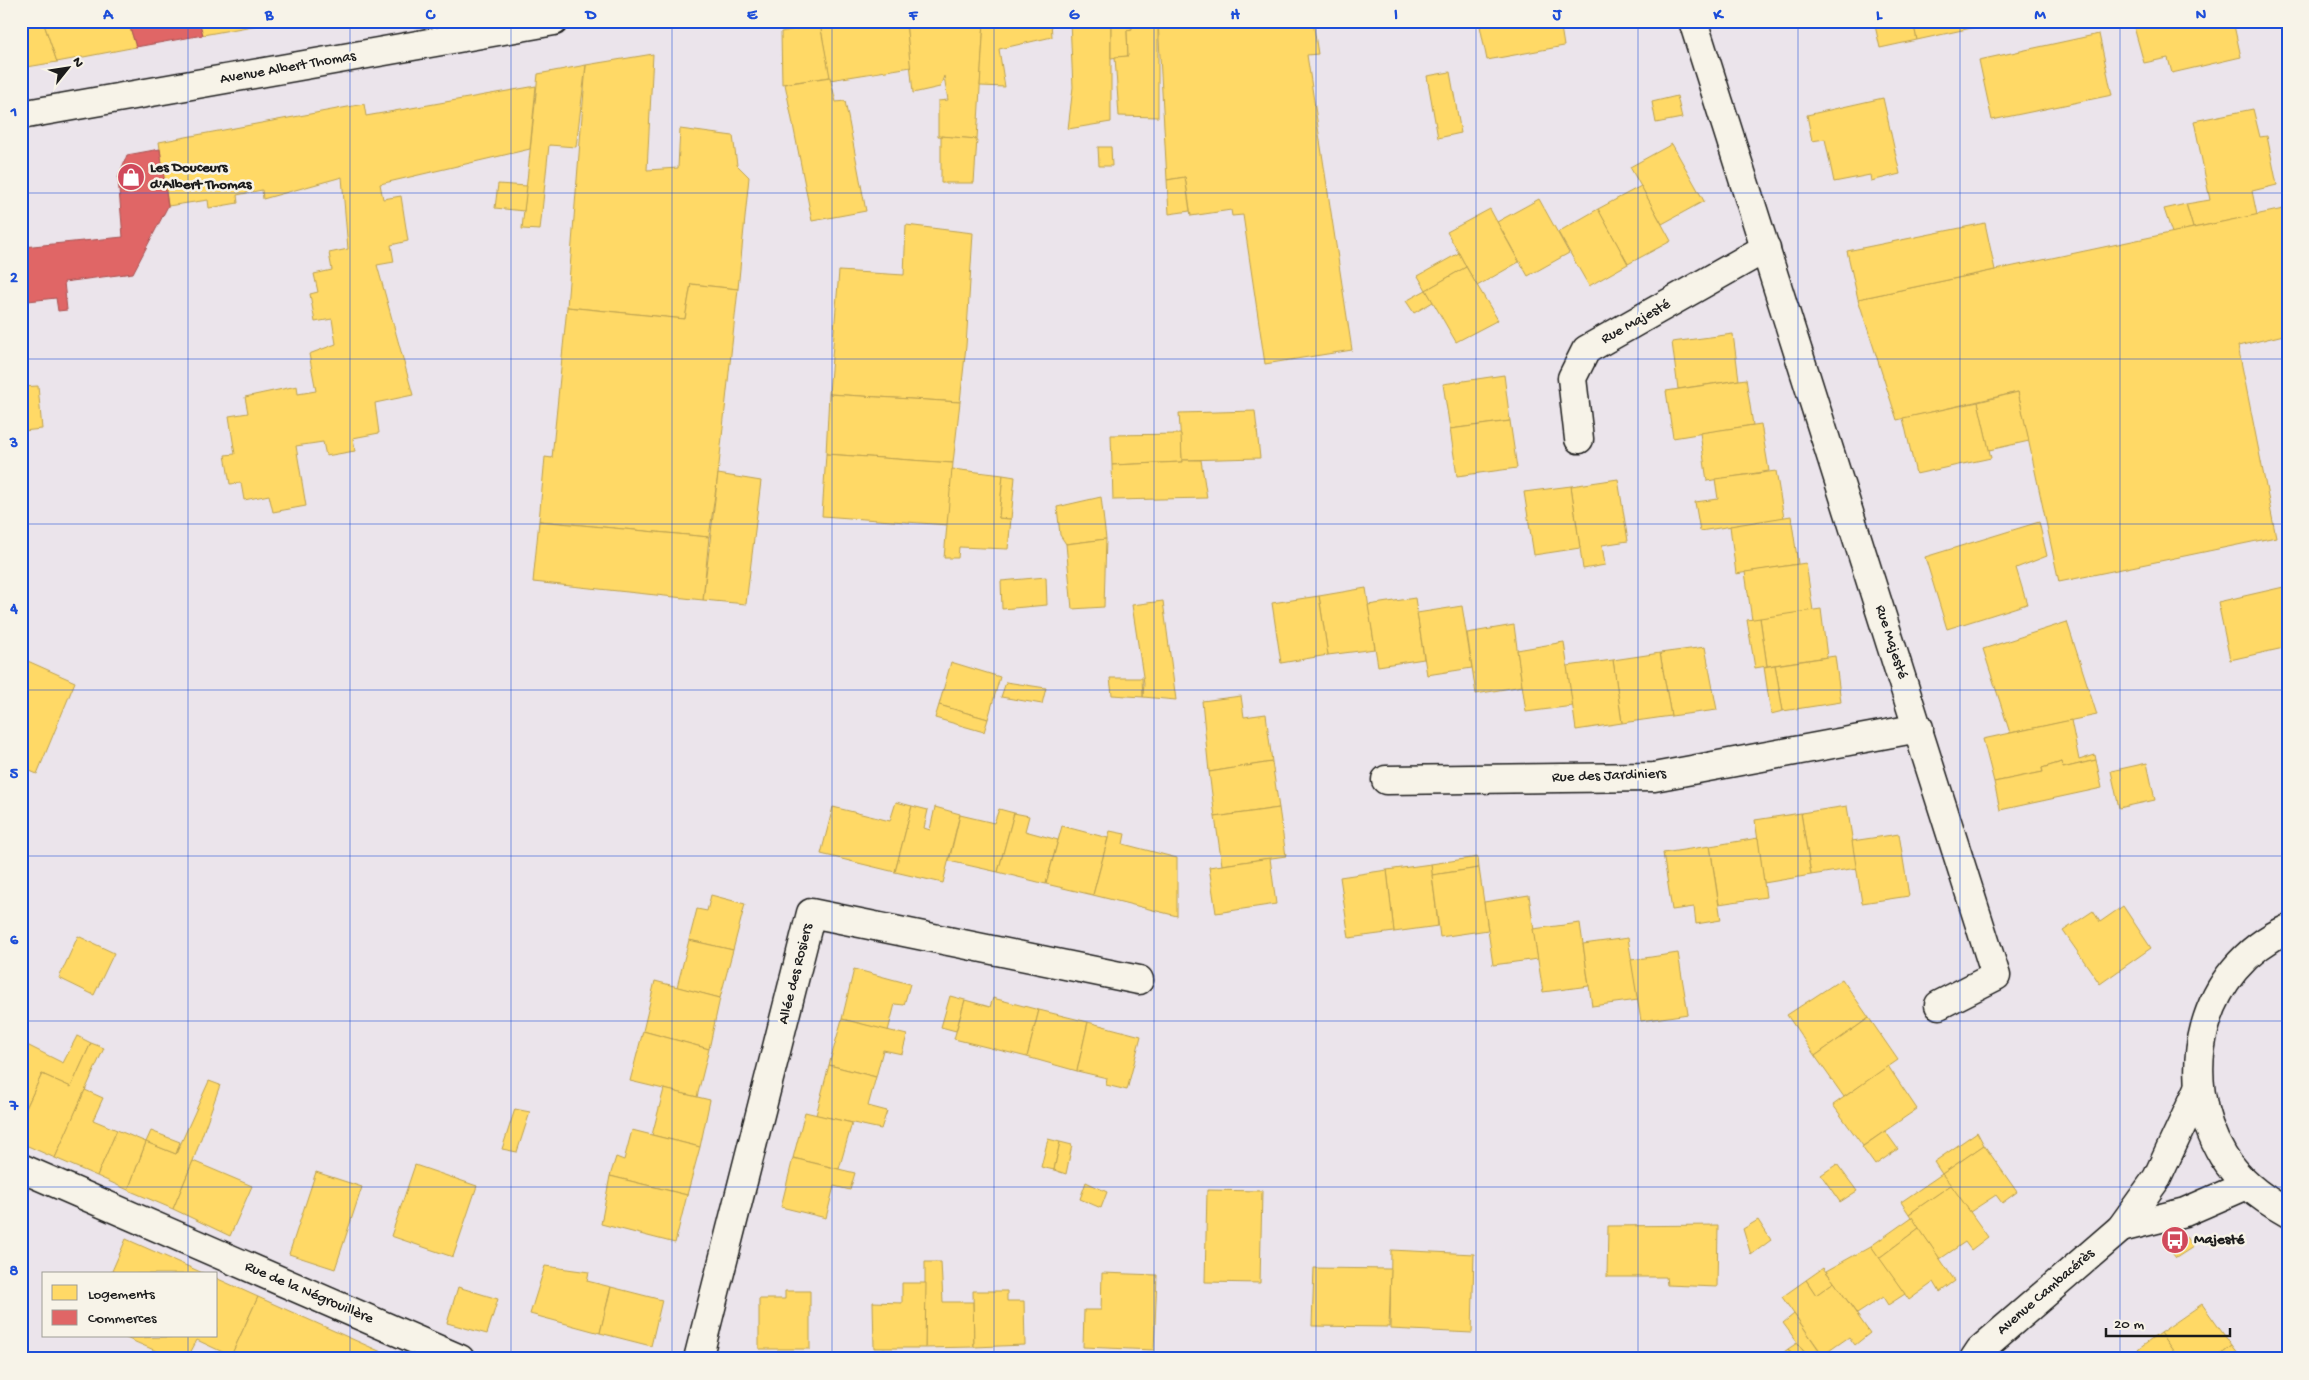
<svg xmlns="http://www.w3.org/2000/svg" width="2309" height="1380" font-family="'Gochi Hand',sans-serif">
  <rect width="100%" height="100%" fill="#ebe4eb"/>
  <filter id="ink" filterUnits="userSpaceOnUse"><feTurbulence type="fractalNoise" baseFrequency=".02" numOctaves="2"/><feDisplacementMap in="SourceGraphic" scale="10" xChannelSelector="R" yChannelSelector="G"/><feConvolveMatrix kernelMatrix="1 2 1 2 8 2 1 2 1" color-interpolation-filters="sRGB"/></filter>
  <g filter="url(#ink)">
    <!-- homes -->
    <g fill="#ffd966" stroke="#bba050">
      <polygon points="21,21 43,21 57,62 21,68"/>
      <polygon points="43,21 128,21 136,47 57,62"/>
      <polygon points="199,21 269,21 269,23 203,35"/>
      <polygon points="839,21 906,21 911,67 830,80 820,24"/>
      <polygon points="906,21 984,21 977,139 938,136 938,101 948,100 944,76 940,87 913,93"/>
      <polygon points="984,21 1051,21 1052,37 999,49 1005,87 980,86"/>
      <polygon points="1070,21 1111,21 1111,122 1068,129 1073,87"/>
      <polygon points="1111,21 1132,21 1132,29 1127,30 1128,56 1111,58"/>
      <polygon points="1132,21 1158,21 1158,117 1119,116 1115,57 1128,56 1127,30 1132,29"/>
      <polygon points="1158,21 1313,21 1318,54 1307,55 1352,350 1265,364 1243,215 1232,216 1231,210 1191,216 1185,177 1167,180"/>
      <polygon points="1479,21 1560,21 1564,46 1487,60"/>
      <polygon points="1874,21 1913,21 1917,40 1880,48"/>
      <polygon points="1913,21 2003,21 1917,40"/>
      <polygon points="2156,21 2233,21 2241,57 2172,73 2168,58 2144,63 2134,27"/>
      <polygon points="820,24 830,77 782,84 781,32"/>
      <polygon points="2099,34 2112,95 1992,120 1979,60"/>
      <polygon points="653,54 647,170 678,168 680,129 733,136 737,165 749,177 738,289 691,284 685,319 567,307 586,65"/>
      <polygon points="586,65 576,147 549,145 540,230 522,229 538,74"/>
      <polygon points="1450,72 1461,133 1438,138 1427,76"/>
      <polygon points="830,77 836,102 845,101 866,211 812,221 785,84"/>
      <polygon points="536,86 530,149 380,184 383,199 401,196 408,241 391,245 394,262 377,265 413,395 375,403 379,433 353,438 355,451 326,456 323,442 296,446 306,506 273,512 269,495 244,500 241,483 230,484 225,455 235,454 229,416 248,413 245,397 297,386 298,394 316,391 309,354 336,344 332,319 315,322 310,294 318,292 314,274 332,270 329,253 348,249 342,177 263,199 262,190 237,195 238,203 209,208 208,200 168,206 159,142 364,104 366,116"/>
      <polygon points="1677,96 1682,118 1656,123 1652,102"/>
      <polygon points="1883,98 1900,174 1871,181 1870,175 1834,182 1825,139 1812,141 1807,115"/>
      <polygon points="2253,109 2260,137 2267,136 2277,185 2252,191 2257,215 2193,228 2186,204 2210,200 2194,121"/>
      <polygon points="941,136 977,139 974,183 941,183"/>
      <polygon points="1672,144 1704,201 1662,224 1630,167"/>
      <polygon points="1098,147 1111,147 1112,166 1099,166"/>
      <polygon points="1185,177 1190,211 1169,214 1167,180"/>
      <polygon points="498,184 527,186 524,211 495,208"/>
      <polygon points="1641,186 1671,241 1628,264 1598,209"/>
      <polygon points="1539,199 1569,253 1528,276 1497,222"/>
      <polygon points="2186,204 2193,228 2172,233 2164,209"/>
      <polygon points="2288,208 2288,334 2238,346 2276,537 2059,582 2018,392 1897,420 1858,299"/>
      <polygon points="1490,209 1519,262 1477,286 1447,232"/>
      <polygon points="1598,209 1628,264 1589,286 1558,232"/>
      <polygon points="1985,223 1995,270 1858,299 1847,251"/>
      <polygon points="906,225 973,233 966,346 960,402 829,394 839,271 904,275"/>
      <polygon points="1459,253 1466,267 1426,290 1418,276"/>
      <polygon points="1466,267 1498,320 1456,342 1426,290"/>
      <polygon points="691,284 738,289 718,474 709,537 539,521 545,457 552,458 567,307 685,319"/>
      <polygon points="1426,290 1433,302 1414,313 1406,301"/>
      <polygon points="1733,334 1739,380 1678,389 1672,342"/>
      <polygon points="1504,375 1510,421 1450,429 1443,384"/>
      <polygon points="1746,379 1753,425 1673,438 1666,391"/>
      <polygon points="38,386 42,429 23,431 21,387"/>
      <polygon points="2018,392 2029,441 1989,450 1978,402"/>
      <polygon points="829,394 960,402 953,463 826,454"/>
      <polygon points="1978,402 1991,458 1916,474 1903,418"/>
      <polygon points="1255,411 1260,458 1182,460 1179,413"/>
      <polygon points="1510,421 1517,468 1457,476 1450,429"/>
      <polygon points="1761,424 1769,471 1707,481 1700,433"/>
      <polygon points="1181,434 1182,462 1112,465 1111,435"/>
      <polygon points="826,454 953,463 948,525 822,516"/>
      <polygon points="1182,460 1201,460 1207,498 1113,500 1112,465 1182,462"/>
      <polygon points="952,469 1003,475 999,518 1011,519 1008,549 959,547 958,558 944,558"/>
      <polygon points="1776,471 1784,518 1700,531 1695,502 1718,499 1715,479"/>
      <polygon points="718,474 761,481 746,604 703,600"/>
      <polygon points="1003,475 1015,477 1011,519 999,518"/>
      <polygon points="1618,479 1628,541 1602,545 1605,565 1583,569 1571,486"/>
      <polygon points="1571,486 1580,548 1534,555 1524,492"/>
      <polygon points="1101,497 1106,539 1066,544 1060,535 1057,507"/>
      <polygon points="1791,516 1798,564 1736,574 1730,526"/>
      <polygon points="539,521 709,537 703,600 533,582"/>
      <polygon points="2039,522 2047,556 2016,568 2027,604 1947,629 1925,557"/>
      <polygon points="1106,539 1104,607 1072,609 1066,544"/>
      <polygon points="1806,563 1813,611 1752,620 1745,572"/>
      <polygon points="1046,577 1047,605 1002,609 1001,581"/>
      <polygon points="2288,586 2288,647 2230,660 2218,602"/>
      <polygon points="1366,588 1375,649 1328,655 1319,596"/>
      <polygon points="1319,596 1328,655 1281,663 1272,603"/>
      <polygon points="1415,598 1424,659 1378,666 1368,605"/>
      <polygon points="1163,601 1176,700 1143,697 1144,683 1132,605"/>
      <polygon points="1462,606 1472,668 1427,675 1417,613"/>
      <polygon points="1821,609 1827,657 1767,666 1760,618"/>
      <polygon points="1760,618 1767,666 1755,668 1747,620"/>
      <polygon points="2067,622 2097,715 2010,733 1983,649"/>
      <polygon points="1514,625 1522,686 1476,694 1467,633"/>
      <polygon points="1564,642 1573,706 1526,712 1517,650"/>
      <polygon points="1705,647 1717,710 1671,716 1660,653"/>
      <polygon points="1660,653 1671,716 1622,723 1613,660"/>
      <polygon points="1835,656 1841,702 1783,711 1775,665"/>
      <polygon points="21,658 75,682 37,774 21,767"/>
      <polygon points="1613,660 1622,723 1576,730 1567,666"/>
      <polygon points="951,662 1000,677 988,719 939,705"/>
      <polygon points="1775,665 1783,711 1771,714 1764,667"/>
      <polygon points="1110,678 1142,678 1143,697 1112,695"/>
      <polygon points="1006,682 1046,688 1042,704 1001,697"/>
      <polygon points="1241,696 1244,717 1266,714 1272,762 1209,772 1202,701"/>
      <polygon points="939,705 988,719 984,732 935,718"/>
      <polygon points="2071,720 2079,760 2095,755 2096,760 2063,768 2062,762 2042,768 2043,772 1994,782 1983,739"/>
      <polygon points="2096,760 2102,788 2000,810 1994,782 2043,772 2042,768 2062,762 2063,768"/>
      <polygon points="1272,762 1279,808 1215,817 1209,772"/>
      <polygon points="2147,763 2155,800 2119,808 2111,771"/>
      <polygon points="896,802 912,806 895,872 821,854 833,807 890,821"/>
      <polygon points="912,806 928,810 924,828 930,830 935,807 960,814 943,883 895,872"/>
      <polygon points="1847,806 1857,868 1811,875 1801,813"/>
      <polygon points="1279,808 1286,856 1222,865 1215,817"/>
      <polygon points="999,809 1014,813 998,872 949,861 960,815 994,823"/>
      <polygon points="1014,813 1029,816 1025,831 1058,840 1046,884 998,872"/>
      <polygon points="1801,813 1811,875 1764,883 1755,820"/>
      <polygon points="1062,826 1108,838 1093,895 1046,884"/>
      <polygon points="1110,831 1125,834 1123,844 1177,858 1177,916 1093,895"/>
      <polygon points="1899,834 1909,896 1862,903 1852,841"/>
      <polygon points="1758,838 1766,897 1719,904 1710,846"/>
      <polygon points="1710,846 1721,920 1696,924 1694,907 1672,910 1663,853"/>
      <polygon points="1478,857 1479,868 1432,875 1431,864"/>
      <polygon points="1270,858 1276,904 1216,913 1209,867"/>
      <polygon points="1431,864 1438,926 1394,932 1387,870"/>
      <polygon points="1479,868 1488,930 1440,937 1432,875"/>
      <polygon points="1387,870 1394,932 1349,938 1340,877"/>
      <polygon points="711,895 745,904 733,950 689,940 697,909 707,911"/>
      <polygon points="1529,895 1538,959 1493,965 1484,902"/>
      <polygon points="2123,906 2151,948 2100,984 2063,931 2093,911 2100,922"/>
      <polygon points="1580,923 1589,986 1543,992 1533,929"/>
      <polygon points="78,936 114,953 94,995 59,978"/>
      <polygon points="1628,938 1638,1000 1592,1006 1583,944"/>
      <polygon points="689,940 733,950 720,998 677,987"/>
      <polygon points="1678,953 1688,1014 1641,1021 1631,960"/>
      <polygon points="854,969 910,984 904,1005 895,1004 888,1031 842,1019"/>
      <polygon points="1842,979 1869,1018 1815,1056 1787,1015"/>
      <polygon points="655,981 720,998 709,1049 643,1031"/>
      <polygon points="950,996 965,1000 956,1031 941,1027"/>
      <polygon points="993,998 1039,1010 1027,1057 954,1039 965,1000 990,1007"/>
      <polygon points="1039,1010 1088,1022 1077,1071 1027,1057"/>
      <polygon points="1869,1018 1898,1060 1844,1097 1815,1056"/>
      <polygon points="842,1019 907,1035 902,1054 883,1050 876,1077 829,1065"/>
      <polygon points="1088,1022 1141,1036 1127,1090 1106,1085 1107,1078 1077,1071"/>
      <polygon points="643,1031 709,1049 697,1097 630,1081"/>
      <polygon points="77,1036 91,1043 71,1087 42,1074 21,1119 21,1057 27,1045 63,1063"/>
      <polygon points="91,1043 104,1048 55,1158 21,1143 21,1119 42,1074 71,1087"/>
      <polygon points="829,1065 876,1077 868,1106 887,1111 881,1129 816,1115"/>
      <polygon points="1888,1066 1917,1109 1863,1146 1833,1105"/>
      <polygon points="209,1081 220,1085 193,1161 173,1209 128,1190 146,1142 176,1154"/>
      <polygon points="664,1089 710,1100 700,1147 652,1135"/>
      <polygon points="85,1090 103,1098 93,1120 117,1130 97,1176 55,1158"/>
      <polygon points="515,1109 530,1112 517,1152 502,1149"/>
      <polygon points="805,1112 852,1123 839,1169 793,1158"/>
      <polygon points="117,1130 146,1142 128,1190 97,1176"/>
      <polygon points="632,1130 700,1147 687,1195 610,1176 616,1157 624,1160"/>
      <polygon points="151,1131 180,1142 176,1154 146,1142"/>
      <polygon points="1885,1131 1898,1149 1875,1165 1862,1147"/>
      <polygon points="1977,1132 1984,1145 1942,1174 1934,1162"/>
      <polygon points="1048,1139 1060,1142 1054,1170 1041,1167"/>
      <polygon points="1060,1142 1072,1145 1066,1174 1054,1170"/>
      <polygon points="1984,1145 2017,1192 2002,1203 1996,1195 1970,1212 1942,1174"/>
      <polygon points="793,1158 855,1173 850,1190 834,1186 826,1218 781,1207"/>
      <polygon points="193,1161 252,1186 230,1236 173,1209"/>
      <polygon points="1837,1164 1857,1191 1840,1202 1821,1175"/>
      <polygon points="415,1165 477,1186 453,1257 391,1236"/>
      <polygon points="316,1172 362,1187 335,1269 289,1254"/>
      <polygon points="1942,1174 1951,1185 1909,1214 1901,1202"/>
      <polygon points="610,1176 687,1195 675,1243 601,1224"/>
      <polygon points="1086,1182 1107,1192 1101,1208 1080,1199"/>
      <polygon points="1951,1185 1988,1237 1971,1250 1965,1242 1940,1259 1909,1214"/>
      <polygon points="1207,1190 1262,1191 1260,1283 1205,1282"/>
      <polygon points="1912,1217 1919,1228 1879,1258 1871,1246"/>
      <polygon points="1758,1220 1771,1240 1751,1255 1743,1229"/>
      <polygon points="1718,1225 1717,1287 1667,1285 1666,1277 1607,1277 1608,1226"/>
      <polygon points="1919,1228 1955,1281 1940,1292 1934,1282 1909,1300 1879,1258"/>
      <polygon points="2186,1237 2193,1247 2176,1258 2169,1249"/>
      <polygon points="126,1239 205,1274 118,1274 112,1271"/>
      <polygon points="1871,1246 1905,1294 1888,1305 1883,1297 1857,1314 1826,1271"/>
      <polygon points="1391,1250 1474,1254 1472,1333 1390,1329"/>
      <polygon points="925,1262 941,1262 943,1302 973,1302 974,1347 925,1348"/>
      <polygon points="545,1266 589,1272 587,1281 611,1287 600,1333 530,1314"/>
      <polygon points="1314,1268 1391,1269 1389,1327 1312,1326"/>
      <polygon points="1823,1268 1834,1282 1816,1295 1806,1280"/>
      <polygon points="1102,1273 1157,1275 1154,1350 1083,1347 1084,1310 1101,1310"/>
      <polygon points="216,1278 258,1297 231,1356 197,1340 187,1359 175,1359 126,1338 216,1336"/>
      <polygon points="1806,1280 1816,1295 1834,1282 1870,1333 1855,1345 1849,1337 1823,1355 1782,1297"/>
      <polygon points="902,1283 926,1283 925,1348 874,1348 873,1302 902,1303"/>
      <polygon points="458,1287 498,1299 487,1334 447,1323"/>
      <polygon points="611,1287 662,1300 651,1346 600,1333"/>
      <polygon points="785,1291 810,1291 810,1349 759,1349 759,1299 785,1299"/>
      <polygon points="973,1291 1007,1291 1007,1301 1024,1301 1025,1345 974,1347"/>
      <polygon points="258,1297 397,1359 238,1359 231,1356"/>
      <polygon points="2202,1304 2232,1346 2215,1359 2179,1359 2160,1333"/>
      <polygon points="1794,1314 1819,1350 1826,1359 1807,1359 1808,1357 1783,1323"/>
      <polygon points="2160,1333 2179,1359 2126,1359"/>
      <polygon points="1797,1343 1808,1357 1806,1359 1795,1359 1788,1349"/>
      <polygon points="2232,1346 2242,1359 2215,1359"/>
      <polygon points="1788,1349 1795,1359 1775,1359"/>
    </g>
    <!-- shops -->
    <g fill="#e06666" stroke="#a55050">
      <polygon points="128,21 199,21 203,35 136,47"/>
      <polygon points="160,149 168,206 133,273 64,282 67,310 58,311 56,298 28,301 23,247 123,237 118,178 127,155"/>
    </g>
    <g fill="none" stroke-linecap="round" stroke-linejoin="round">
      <!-- minor casing -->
      <g stroke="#1c1c1c" stroke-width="31">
        <g id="minor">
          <polyline points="1693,21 1996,976 1939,1005"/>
          <polyline points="1579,439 1572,378 1586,350 1766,248"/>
          <polyline points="1386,780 1654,777 1919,728"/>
          <polyline points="21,1168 460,1359"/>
          <polyline points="2121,1228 2185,1212 2247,1185"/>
          <polyline points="698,1359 811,913 1139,980"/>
          <polyline points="1974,1359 1980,1350 2121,1228 2157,1178 2199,1088"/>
        </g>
      </g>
      <!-- secondary casing -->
      <g stroke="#1c1c1c" stroke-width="31">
        <path id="secondary" d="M2288 929C2201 968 2175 1076 2223 1156 2238 1181 2263 1199 2288 1213"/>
      </g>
      <!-- primary casing -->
      <g stroke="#1c1c1c" stroke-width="31">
        <polyline id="primary" points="21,115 554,21"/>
      </g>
      <!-- minor -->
      <use href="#minor" stroke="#f7f3e8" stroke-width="28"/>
      <!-- secondary -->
      <use href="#secondary" stroke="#f7f3e8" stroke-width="28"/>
      <!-- primary -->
      <use href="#primary" stroke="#f7f3e8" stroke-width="28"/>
    </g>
  </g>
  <!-- grid -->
  <path fill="none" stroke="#1d4ed8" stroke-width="1" stroke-opacity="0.55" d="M188 21V1274M350 21V1359M511 21V1359M672 21V1359M832 21V1359M994 21V1359M1154 21V1359M1316 21V1359M1476 21V1359M1638 21V1359M1798 21V1359M1960 21V1359M2120 21V1359M21 193H2288M21 359H2288M21 524H2288M21 690H2288M21 856H2288M21 1021H2288M21 1187H2288M188 1336V1359"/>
  <!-- icons -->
  <defs>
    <g id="shop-disc" transform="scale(1.4375)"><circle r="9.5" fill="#d1495b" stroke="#f7f3e8"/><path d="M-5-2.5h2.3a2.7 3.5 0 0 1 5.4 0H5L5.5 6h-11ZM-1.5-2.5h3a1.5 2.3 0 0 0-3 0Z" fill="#fff"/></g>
    <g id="bus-disc" transform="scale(1.4375)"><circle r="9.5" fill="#d1495b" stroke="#f7f3e8"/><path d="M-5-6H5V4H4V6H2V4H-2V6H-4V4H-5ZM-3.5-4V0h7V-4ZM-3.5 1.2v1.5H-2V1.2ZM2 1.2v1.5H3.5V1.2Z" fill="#fff"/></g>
  </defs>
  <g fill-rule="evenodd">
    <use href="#shop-disc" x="131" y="177"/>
    <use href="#bus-disc" x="2175" y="1240"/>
  </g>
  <g text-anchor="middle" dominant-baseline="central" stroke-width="5" stroke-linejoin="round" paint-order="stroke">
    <!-- street labels -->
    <g font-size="15" fill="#1c1c1c" stroke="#f7f3e8">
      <text transform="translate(288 68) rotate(-10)">Avenue Albert Thomas</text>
      <text transform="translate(1636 322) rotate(-29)">Rue Majesté</text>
      <text transform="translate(1891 642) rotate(72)">Rue Majesté</text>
      <text transform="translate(1609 776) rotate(-2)">Rue des Jardiniers</text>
      <text transform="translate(796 974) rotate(-76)">Allée des Rosiers</text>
      <text transform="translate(2046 1292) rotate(-41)">Avenue Cambacérès</text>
      <text transform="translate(309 1293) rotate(23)">Rue de la Négrouillère</text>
    </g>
    <!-- poi labels -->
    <g font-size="15" font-weight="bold" fill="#1c1c1c" stroke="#f7f3e8" text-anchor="start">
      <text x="150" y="168">Les Douceurs<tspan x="150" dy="17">d'Albert Thomas</tspan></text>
      <text x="2194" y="1240">Majesté</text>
    </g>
  </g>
  <!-- margin -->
  <rect width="2309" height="1380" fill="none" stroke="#f7f3e8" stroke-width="55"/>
  <!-- legend -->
  <rect x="42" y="1272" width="175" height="65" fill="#f7f3e8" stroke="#9f9d96"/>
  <rect x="52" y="1285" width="25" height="15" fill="#ffd966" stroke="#9f9d96"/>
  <text x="88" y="1298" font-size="15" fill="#1c1c1c">Logements</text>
  <rect x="52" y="1310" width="25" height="15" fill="#e06666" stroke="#9f9d96"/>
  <text x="88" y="1322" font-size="15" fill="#1c1c1c">Commerces</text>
  <!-- north arrow -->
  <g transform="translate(68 68) rotate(60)" stroke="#f7f3e8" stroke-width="4" paint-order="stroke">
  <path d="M0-4L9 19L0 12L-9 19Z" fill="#1c1c1c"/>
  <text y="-8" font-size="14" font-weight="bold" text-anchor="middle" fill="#1c1c1c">N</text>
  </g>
  <!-- scale -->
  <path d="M2106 1328v8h124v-8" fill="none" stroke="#1c1c1c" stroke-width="2.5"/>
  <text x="2114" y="1328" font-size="15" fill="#1c1c1c" stroke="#f7f3e8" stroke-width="4" paint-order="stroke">20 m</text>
  <rect x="28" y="28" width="2254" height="1324" fill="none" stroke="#1d4ed8" stroke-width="2"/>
  <g font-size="16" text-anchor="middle" font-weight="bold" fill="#1d4ed8">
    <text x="108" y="19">A</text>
    <text x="269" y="19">B</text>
    <text x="430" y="19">C</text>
    <text x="591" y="19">D</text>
    <text x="752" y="19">E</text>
    <text x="913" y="19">F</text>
    <text x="1074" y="19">G</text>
    <text x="1235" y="19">H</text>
    <text x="1396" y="19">I</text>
    <text x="1557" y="19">J</text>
    <text x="1718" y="19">K</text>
    <text x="1879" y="19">L</text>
    <text x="2040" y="19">M</text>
    <text x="2201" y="19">N</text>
    <text x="14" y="116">1</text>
    <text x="14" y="282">2</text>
    <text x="14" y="447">3</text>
    <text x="14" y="613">4</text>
    <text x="14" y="778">5</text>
    <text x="14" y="944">6</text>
    <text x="14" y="1110">7</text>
    <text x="14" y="1275">8</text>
  </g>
</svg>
